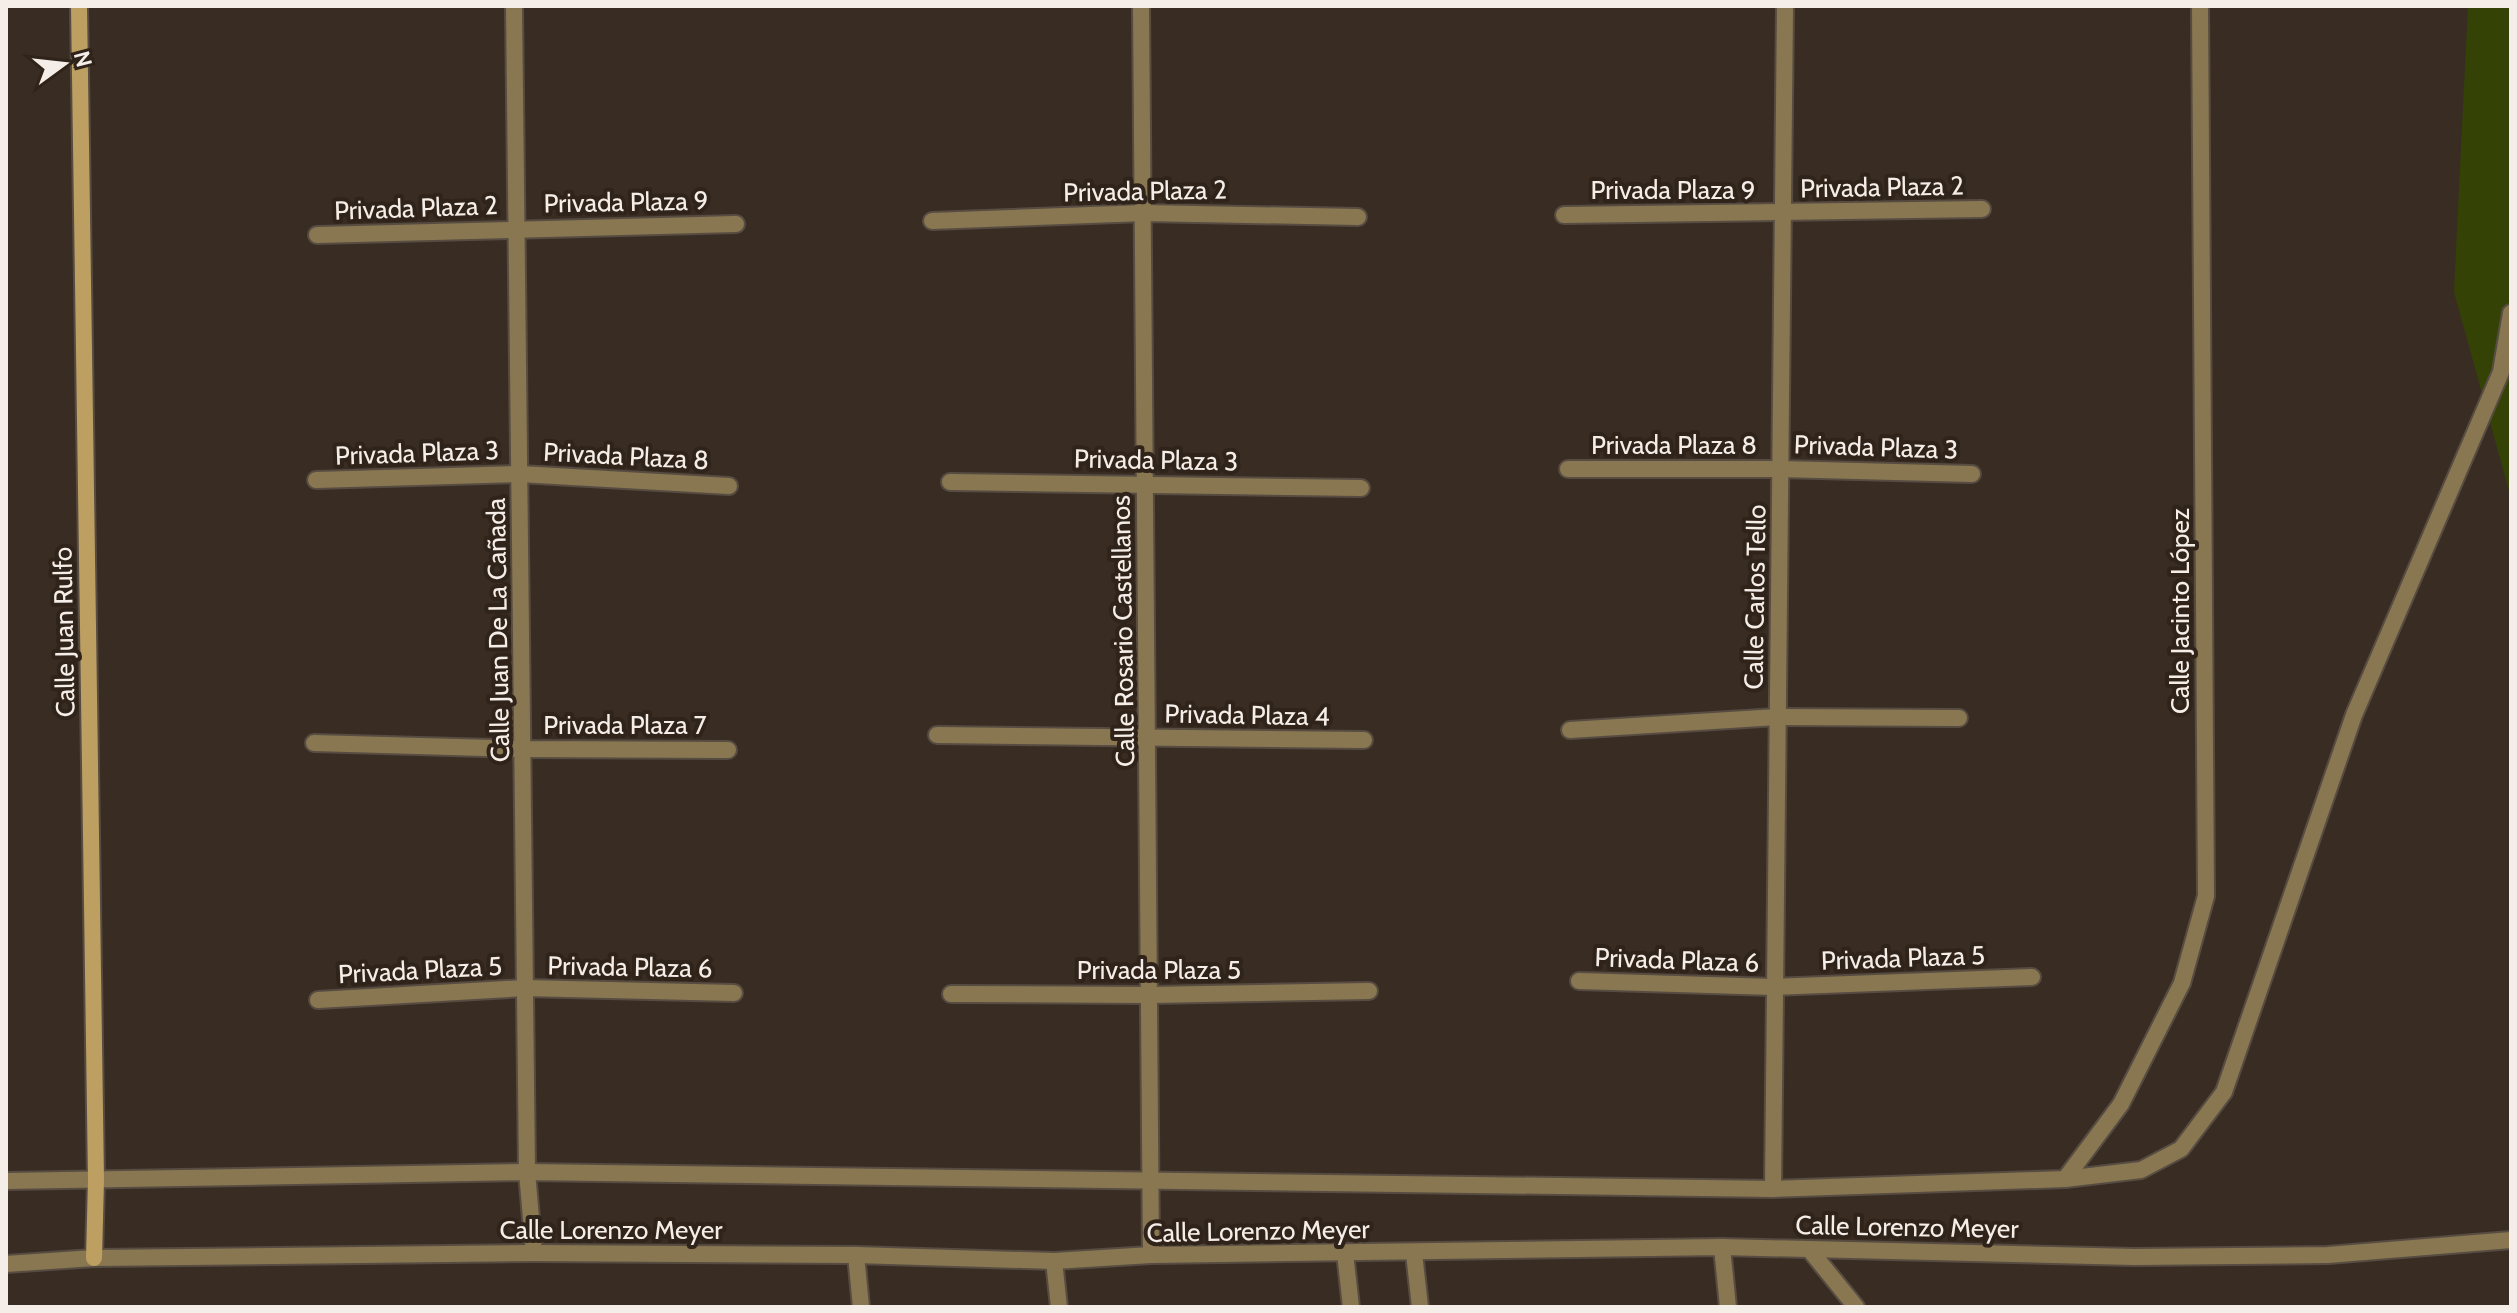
<svg xmlns="http://www.w3.org/2000/svg" width="2517" height="1313" font-family="Cabin,sans-serif">
  <rect width="100%" height="100%" fill="#392d23"/>
  <!-- green -->
  <polygon fill="#344305" points="2468,6 2511,6 2511,498 2454,292"/>
  <g fill="none" stroke-linecap="round" stroke-linejoin="round">
    <!-- service casing -->
    <g stroke="#574c42" stroke-width="20">
      <polyline id="service" points="1809,1249 1856,1307"/>
    </g>
    <!-- minor casing -->
    <g stroke="#574c42" stroke-width="20">
      <g id="minor">
        <polyline points="514,6 527,1172 534,1253"/>
        <polyline points="1141,6 1151,1255"/>
        <polyline points="1564,215 1982,209"/>
        <polyline points="932,221 1144,213 1358,217"/>
        <polyline points="317,235 736,224"/>
        <polyline points="1568,469 1780,469 1972,474"/>
        <polyline points="316,480 520,474 729,486"/>
        <polyline points="950,482 1361,488"/>
        <polyline points="1570,730 1777,717 1959,718"/>
        <polyline points="937,735 1364,740"/>
        <polyline points="314,743 523,749 728,750"/>
        <polyline points="1579,981 1774,987 2032,977"/>
        <polyline points="951,994 1151,995 1369,991"/>
        <polyline points="318,1000 525,988 734,993"/>
        <polyline points="2065,1179 2121,1104 2182,983 2206,896 2200,6"/>
        <polyline points="6,1181 527,1172 1773,1189 2065,1179 2141,1170 2181,1149 2224,1092 2354,715 2501,372 2511,313"/>
        <polyline points="1773,1189 1785,6"/>
        <polyline points="1722,1247 1728,1307"/>
        <polyline points="1345,1253 1351,1307"/>
        <polyline points="1414,1253 1420,1307"/>
        <polyline points="856,1255 861,1307"/>
        <polyline points="1054,1261 1059,1307"/>
        <polyline points="6,1264 94,1258 534,1253 856,1255 1054,1261 1151,1255 1722,1247 2134,1257 2328,1255 2511,1240"/>
      </g>
    </g>
    <!-- secondary casing -->
    <g stroke="#574c42" stroke-width="20">
      <polyline id="secondary" points="79,6 96,1180 94,1258"/>
    </g>
    <!-- service -->
    <use href="#service" stroke="#897751" stroke-width="16"/>
    <!-- minor -->
    <use href="#minor" stroke="#897751" stroke-width="16"/>
    <!-- secondary -->
    <use href="#secondary" stroke="#bc9f61" stroke-width="16"/>
  </g>
  <g text-anchor="middle" dominant-baseline="central" stroke-width="8" stroke-linejoin="round" paint-order="stroke">
    <!-- street labels -->
    <g font-size="26" fill="#f5ede7" stroke="#2f231a">
      <text transform="translate(1882 187) rotate(-1)">Privada Plaza 2</text>
      <text x="1673" y="190">Privada Plaza 9</text>
      <text transform="translate(1145 191) rotate(-1)">Privada Plaza 2</text>
      <text transform="translate(626 202) rotate(-1)">Privada Plaza 9</text>
      <text transform="translate(416 208) rotate(-2)">Privada Plaza 2</text>
      <text x="1674" y="445">Privada Plaza 8</text>
      <text transform="translate(1876 447) rotate(2)">Privada Plaza 3</text>
      <text transform="translate(417 453) rotate(-2)">Privada Plaza 3</text>
      <text transform="translate(626 456) rotate(3)">Privada Plaza 8</text>
      <text transform="translate(1156 460) rotate(1)">Privada Plaza 3</text>
      <text transform="translate(1755 597) rotate(-89)">Calle Carlos Tello</text>
      <text transform="translate(2180 611) rotate(-90)">Calle Jacinto López</text>
      <text transform="translate(498 630) rotate(-91)">Calle Juan De La Cañada</text>
      <text transform="translate(1123 631) rotate(-91)">Calle Rosario Castellanos</text>
      <text transform="translate(64 632) rotate(-91)">Calle Juan Rulfo</text>
      <text transform="translate(1247 715) rotate(1)">Privada Plaza 4</text>
      <text x="625" y="725">Privada Plaza 7</text>
      <text transform="translate(1903 958) rotate(-2)">Privada Plaza 5</text>
      <text transform="translate(1677 960) rotate(2)">Privada Plaza 6</text>
      <text transform="translate(630 967) rotate(1)">Privada Plaza 6</text>
      <text transform="translate(420 970) rotate(-3)">Privada Plaza 5</text>
      <text x="1159" y="970">Privada Plaza 5</text>
      <text transform="translate(1907 1227) rotate(1)">Calle Lorenzo Meyer</text>
      <text x="611" y="1230">Calle Lorenzo Meyer</text>
      <text transform="translate(1258 1231) rotate(-1)">Calle Lorenzo Meyer</text>
    </g>
  </g>
  <!-- border -->
  <rect width="2517" height="1313" fill="none" stroke="#f5ede7" stroke-width="16"/>
  <!-- north arrow -->
  <g transform="translate(64 64) rotate(75)" stroke="#2f231a" stroke-width="6" paint-order="stroke">
  <path d="M0-6L14 30L0 20L-14 30Z" fill="#f5ede7"/>
  <text y="-12" font-size="22" font-weight="bold" text-anchor="middle" fill="#f5ede7">N</text>
  </g>
</svg>
